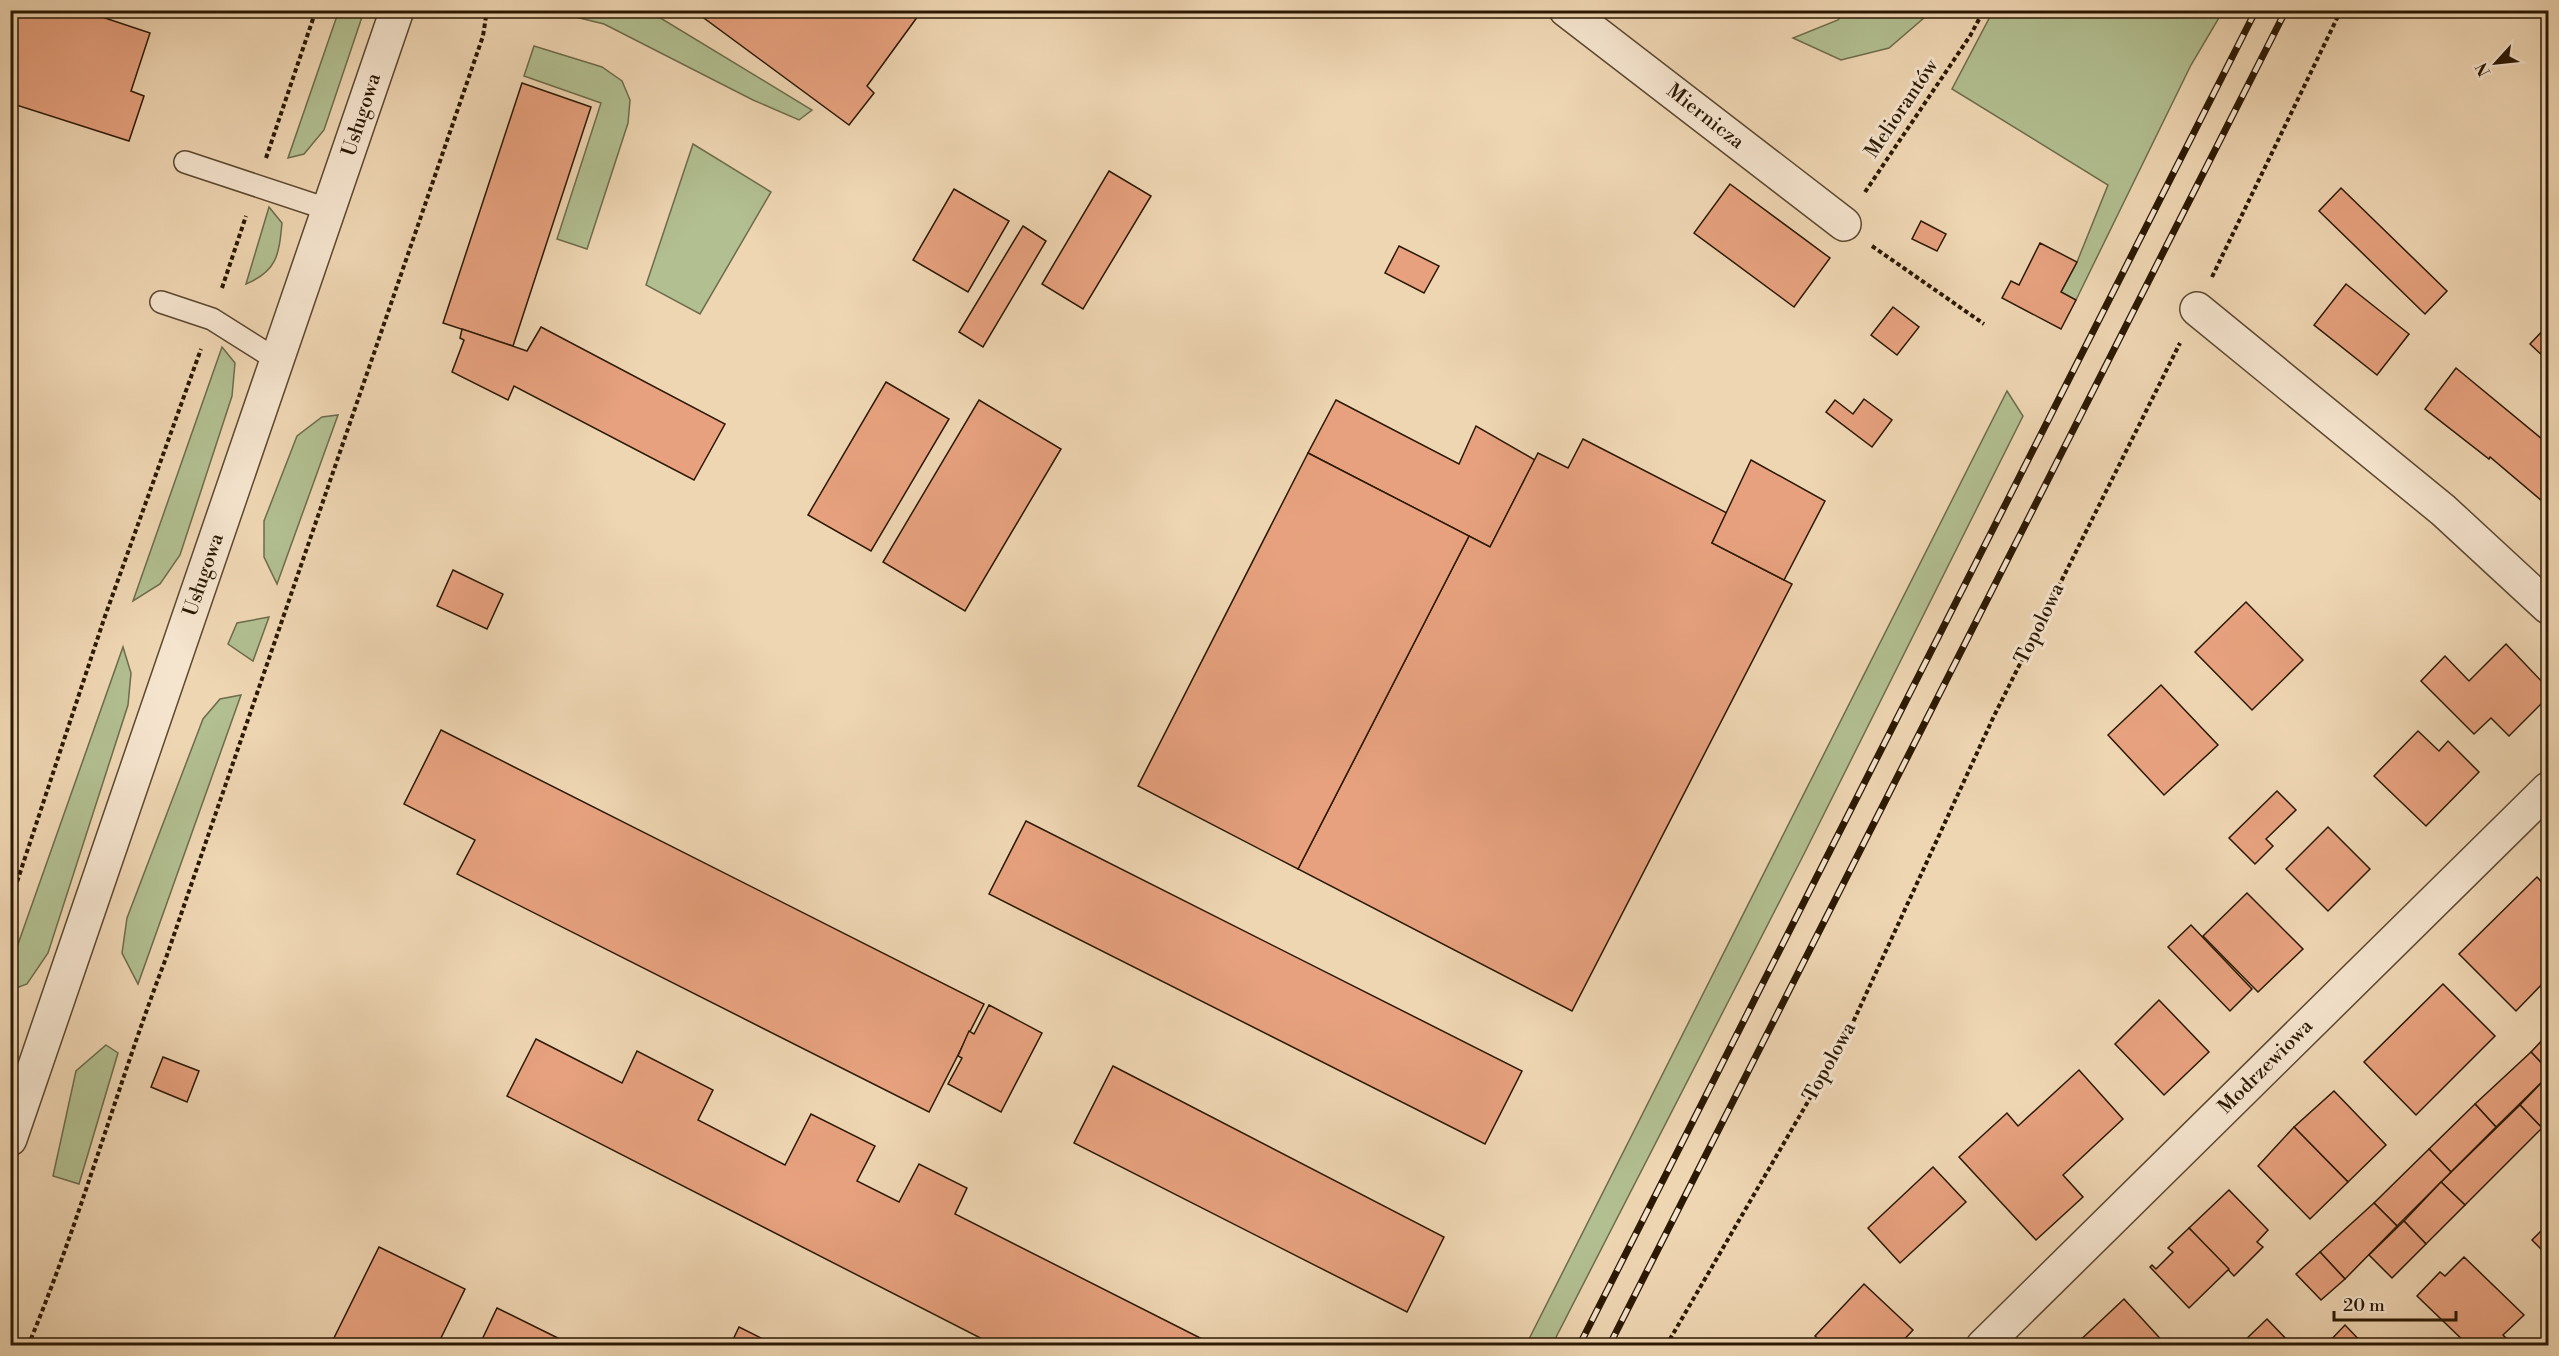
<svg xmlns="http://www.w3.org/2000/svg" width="2559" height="1356" font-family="'Libre Bodoni',serif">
  <rect width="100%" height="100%" fill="#efd6b3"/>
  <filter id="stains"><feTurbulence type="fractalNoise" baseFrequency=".00333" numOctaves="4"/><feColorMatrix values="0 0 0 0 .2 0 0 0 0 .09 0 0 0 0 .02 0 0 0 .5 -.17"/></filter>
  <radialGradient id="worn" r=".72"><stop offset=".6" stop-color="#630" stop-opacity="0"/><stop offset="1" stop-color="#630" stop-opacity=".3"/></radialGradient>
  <!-- green -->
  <g fill="#b2bf91" stroke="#6e6c4a" stroke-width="1.5">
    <polygon points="339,10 364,11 324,130 304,154 288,158"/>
    <polygon points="551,11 649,11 812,110 799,120 753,100 604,24"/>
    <polygon points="1845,11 1845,10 1932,11 1889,48 1841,60 1793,38 1838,20"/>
    <polygon points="1993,11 2223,11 2191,65 2076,300 2061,292 2077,262 2108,185 1952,89"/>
    <polygon points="534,46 602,67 622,81 630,100 628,123 587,249 557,239 601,103 524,76"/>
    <polygon points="693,144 771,192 700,314 646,285"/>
    <path d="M269 207 282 223C279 255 277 271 246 284Z"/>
    <polygon points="222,347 235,363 232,396 180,555 160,584 133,601"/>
    <polygon points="2007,391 2023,416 1805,852 1552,1345 1526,1345"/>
    <polygon points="338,415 277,584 264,557 264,521 297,436 322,417"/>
    <polygon points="269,617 253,661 228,644 237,623"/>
    <polygon points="123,647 131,673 128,705 48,953 27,984 11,990 11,964"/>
    <polygon points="241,695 138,984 122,953 127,918 203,719 220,699"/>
    <polygon points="106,1045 118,1053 79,1184 53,1176 76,1071"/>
  </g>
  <!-- building -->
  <g fill="#e7a17e" stroke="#2b1803" stroke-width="1.5">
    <polygon points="10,10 81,10 150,33 131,91 144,96 129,141 10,103"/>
    <polygon points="693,10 911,10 918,16 867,86 874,93 849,125"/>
    <polygon points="522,83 591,107 513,346 443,323"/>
    <polygon points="1109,171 1151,196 1083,309 1042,284"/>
    <polygon points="1730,184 1830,258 1794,307 1694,233"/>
    <polygon points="2341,188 2447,291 2425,314 2319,211"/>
    <polygon points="954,189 1009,221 968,292 913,260"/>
    <polygon points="1921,221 1946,234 1937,251 1912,239"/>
    <polygon points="1023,226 1046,241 983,347 959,332"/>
    <polygon points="2040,243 2077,262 2061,292 2076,300 2061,329 2002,298 2011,281 2019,285"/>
    <polygon points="1399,246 1439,266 1424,293 1385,273"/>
    <polygon points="2346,284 2409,334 2377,375 2314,325"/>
    <polygon points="1893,307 1919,327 1897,355 1871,335"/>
    <polygon points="2548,325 2548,361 2530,344"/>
    <polygon points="541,327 725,424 694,480 514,386 508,400 452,372 464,340 460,338 462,329 527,351"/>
    <polygon points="2456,368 2548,444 2548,506 2490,457 2489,459 2425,409"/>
    <polygon points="886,382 949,419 871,551 808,515"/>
    <polygon points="1864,399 1892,420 1872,447 1826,412 1835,400 1853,414"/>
    <polygon points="979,400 1061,449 965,611 883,562"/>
    <polygon points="1336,400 1459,464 1476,426 1535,460 1490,547 1308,453"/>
    <polygon points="1583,439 1727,513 1712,543 1792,584 1572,1011 1298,869 1469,536 1490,547 1538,453 1568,468"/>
    <polygon points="1308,453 1469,536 1298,869 1138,786"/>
    <polygon points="1751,460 1825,501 1784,580 1712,543"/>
    <polygon points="453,570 503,594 487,629 437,606"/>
    <polygon points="2246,602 2303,660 2252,710 2195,652"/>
    <polygon points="2506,644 2548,688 2548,697 2509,736 2491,718 2474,734 2421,681 2445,656 2469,681"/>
    <polygon points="2161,685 2218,745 2164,795 2108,735"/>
    <polygon points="441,730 984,1004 929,1112 457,874 475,840 404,804"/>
    <polygon points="2418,731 2439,751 2448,741 2479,772 2426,826 2374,776"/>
    <polygon points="2277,791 2296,810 2266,839 2273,846 2255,864 2229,838"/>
    <polygon points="1026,821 1522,1071 1485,1144 989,894"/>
    <polygon points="2328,827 2370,869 2328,911 2286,869"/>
    <polygon points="2537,877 2548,889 2548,978 2516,1011 2459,954"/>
    <polygon points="2247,893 2303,949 2258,992 2203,936"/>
    <polygon points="2191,925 2252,989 2230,1011 2168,947"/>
    <polygon points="2443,984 2495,1036 2416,1115 2364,1062"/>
    <polygon points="2159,1000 2209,1052 2164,1095 2115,1044"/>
    <polygon points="989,1005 1042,1033 1001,1112 948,1084 962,1058 958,1056 969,1031 974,1034"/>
    <polygon points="2548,1034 2548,1070 2531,1052"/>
    <polygon points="536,1039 622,1083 637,1051 713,1090 698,1120 785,1165 811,1114 875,1146 857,1181 899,1202 919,1164 967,1188 955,1214 1216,1346 996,1346 507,1096"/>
    <polygon points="2531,1052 2548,1070 2548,1076 2496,1127 2475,1104"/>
    <polygon points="163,1057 199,1071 187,1102 151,1087"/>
    <polygon points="1113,1066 1444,1237 1407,1312 1074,1143"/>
    <polygon points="2079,1070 2123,1119 2063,1175 2083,1197 2036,1240 1959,1157 2007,1113 2018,1126"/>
    <polygon points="2548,1076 2548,1134 2520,1105"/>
    <polygon points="2334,1091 2386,1145 2348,1182 2294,1127"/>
    <polygon points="2475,1104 2496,1127 2451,1172 2429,1149"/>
    <polygon points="2520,1105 2542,1128 2465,1205 2441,1182"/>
    <polygon points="2294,1127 2348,1182 2310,1219 2258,1166"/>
    <polygon points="2429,1149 2451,1172 2397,1226 2374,1203"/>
    <polygon points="1933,1167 1966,1202 1900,1263 1868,1228"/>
    <polygon points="2441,1182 2465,1205 2426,1244 2404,1221"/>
    <polygon points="2229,1190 2268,1230 2257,1242 2263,1247 2234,1276 2189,1228"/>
    <polygon points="2374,1203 2397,1226 2345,1279 2320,1252"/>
    <polygon points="2404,1221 2426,1244 2392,1278 2369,1255"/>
    <polygon points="2548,1224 2548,1256 2532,1240"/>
    <polygon points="2189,1228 2229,1269 2189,1308 2150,1267 2152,1265 2156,1269 2173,1252 2168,1248"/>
    <polygon points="379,1247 465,1289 437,1346 330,1346"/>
    <polygon points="2320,1252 2345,1279 2321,1300 2296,1274"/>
    <polygon points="2464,1257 2524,1315 2503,1335 2508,1340 2502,1346 2469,1346 2417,1296 2440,1272 2445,1276"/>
    <polygon points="1864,1284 1913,1330 1898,1346 1825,1346 1815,1336"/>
    <polygon points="2124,1299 2167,1346 2074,1346"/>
    <polygon points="497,1308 574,1346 479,1346"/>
    <polygon points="2267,1319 2290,1343 2288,1346 2239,1346"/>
    <polygon points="2345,1325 2365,1346 2325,1346"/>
    <polygon points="739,1327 777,1346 730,1346"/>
  </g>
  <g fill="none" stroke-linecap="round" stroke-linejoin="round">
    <!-- service casing -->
    <g stroke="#5c482f" stroke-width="24">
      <g id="service">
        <polyline points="185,162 330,210"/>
        <polyline points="161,302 212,319 277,360"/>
      </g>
    </g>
    <!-- minor casing -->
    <g stroke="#5c482f" stroke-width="36">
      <g id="minor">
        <polyline points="1566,10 1844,224"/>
        <polyline points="2197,309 2443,510 2548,607"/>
        <polyline points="1983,1346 2548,789"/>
      </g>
    </g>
    <!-- tertiary casing -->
    <g stroke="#5c482f" stroke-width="36">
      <polyline id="tertiary" points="10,1139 397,10"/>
    </g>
    <!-- path -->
    <g stroke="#2b1803" stroke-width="4" stroke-dasharray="4.5 3" stroke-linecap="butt">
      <polyline points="266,158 316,10"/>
      <polyline points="1865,192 1970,36 1984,10"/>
      <polyline points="1872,246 1984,324"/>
      <polyline points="2212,277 2341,10"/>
      <polyline points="222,288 246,216"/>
      <polyline points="10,903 104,619 201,349"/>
      <path d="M28 1346C81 1219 117 1086 166 958L483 36 487 10"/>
      <polyline points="1666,1346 1849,1031 1994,716 2180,343"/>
    </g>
    <!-- service -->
    <use href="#service" stroke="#f5e4ce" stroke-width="21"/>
    <!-- minor -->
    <use href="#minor" stroke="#f5e4ce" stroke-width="33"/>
    <!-- tertiary -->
    <use href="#tertiary" stroke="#f5e4ce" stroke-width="33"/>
    <!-- rail casing -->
    <g stroke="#2b1803" stroke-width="7">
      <g id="rail">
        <polyline points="1579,1346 2256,10"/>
        <polyline points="1609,1346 2286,10"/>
      </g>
    </g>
    <!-- rail -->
    <use href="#rail" stroke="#f5e4ce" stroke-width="4.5" stroke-dasharray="14" stroke-linecap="butt"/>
  </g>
  <g text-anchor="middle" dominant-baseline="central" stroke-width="6" stroke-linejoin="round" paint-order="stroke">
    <!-- street labels -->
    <g font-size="20" fill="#2b1803" stroke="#f5e4ce">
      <text transform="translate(1902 109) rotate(-56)">Meliorantów</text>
      <text transform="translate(362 115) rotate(-72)">Usługowa</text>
      <text transform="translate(1705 117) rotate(38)">Miernicza</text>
      <text transform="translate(204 575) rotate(-71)">Usługowa</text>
      <text transform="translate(2040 624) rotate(-64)">Topolowa</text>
      <text transform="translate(1830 1062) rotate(-61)">Topolowa</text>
      <text transform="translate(2266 1067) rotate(-45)">Modrzewiowa</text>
    </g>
  </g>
  <!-- margin -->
  <rect width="2559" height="1356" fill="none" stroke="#efd6b3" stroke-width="36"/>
  <rect x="12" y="12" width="2535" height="1332" fill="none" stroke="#2b1803" stroke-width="3"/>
  <rect x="18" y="18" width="2523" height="1320" fill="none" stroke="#2b1803" stroke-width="1.5"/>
  <!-- north arrow -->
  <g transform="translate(2496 63) rotate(243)" stroke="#f5e4ce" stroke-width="4.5" paint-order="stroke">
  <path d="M0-4.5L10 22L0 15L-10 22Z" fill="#2b1803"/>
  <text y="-9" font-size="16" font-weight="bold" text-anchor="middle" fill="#2b1803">N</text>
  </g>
  <!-- scale -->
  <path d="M2334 1311v9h122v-9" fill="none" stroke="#2b1803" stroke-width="3"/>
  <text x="2343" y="1311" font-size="18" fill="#2b1803" stroke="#f5e4ce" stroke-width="4.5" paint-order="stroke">20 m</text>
  <rect width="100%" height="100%" filter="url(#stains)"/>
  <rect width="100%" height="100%" fill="url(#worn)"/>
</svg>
